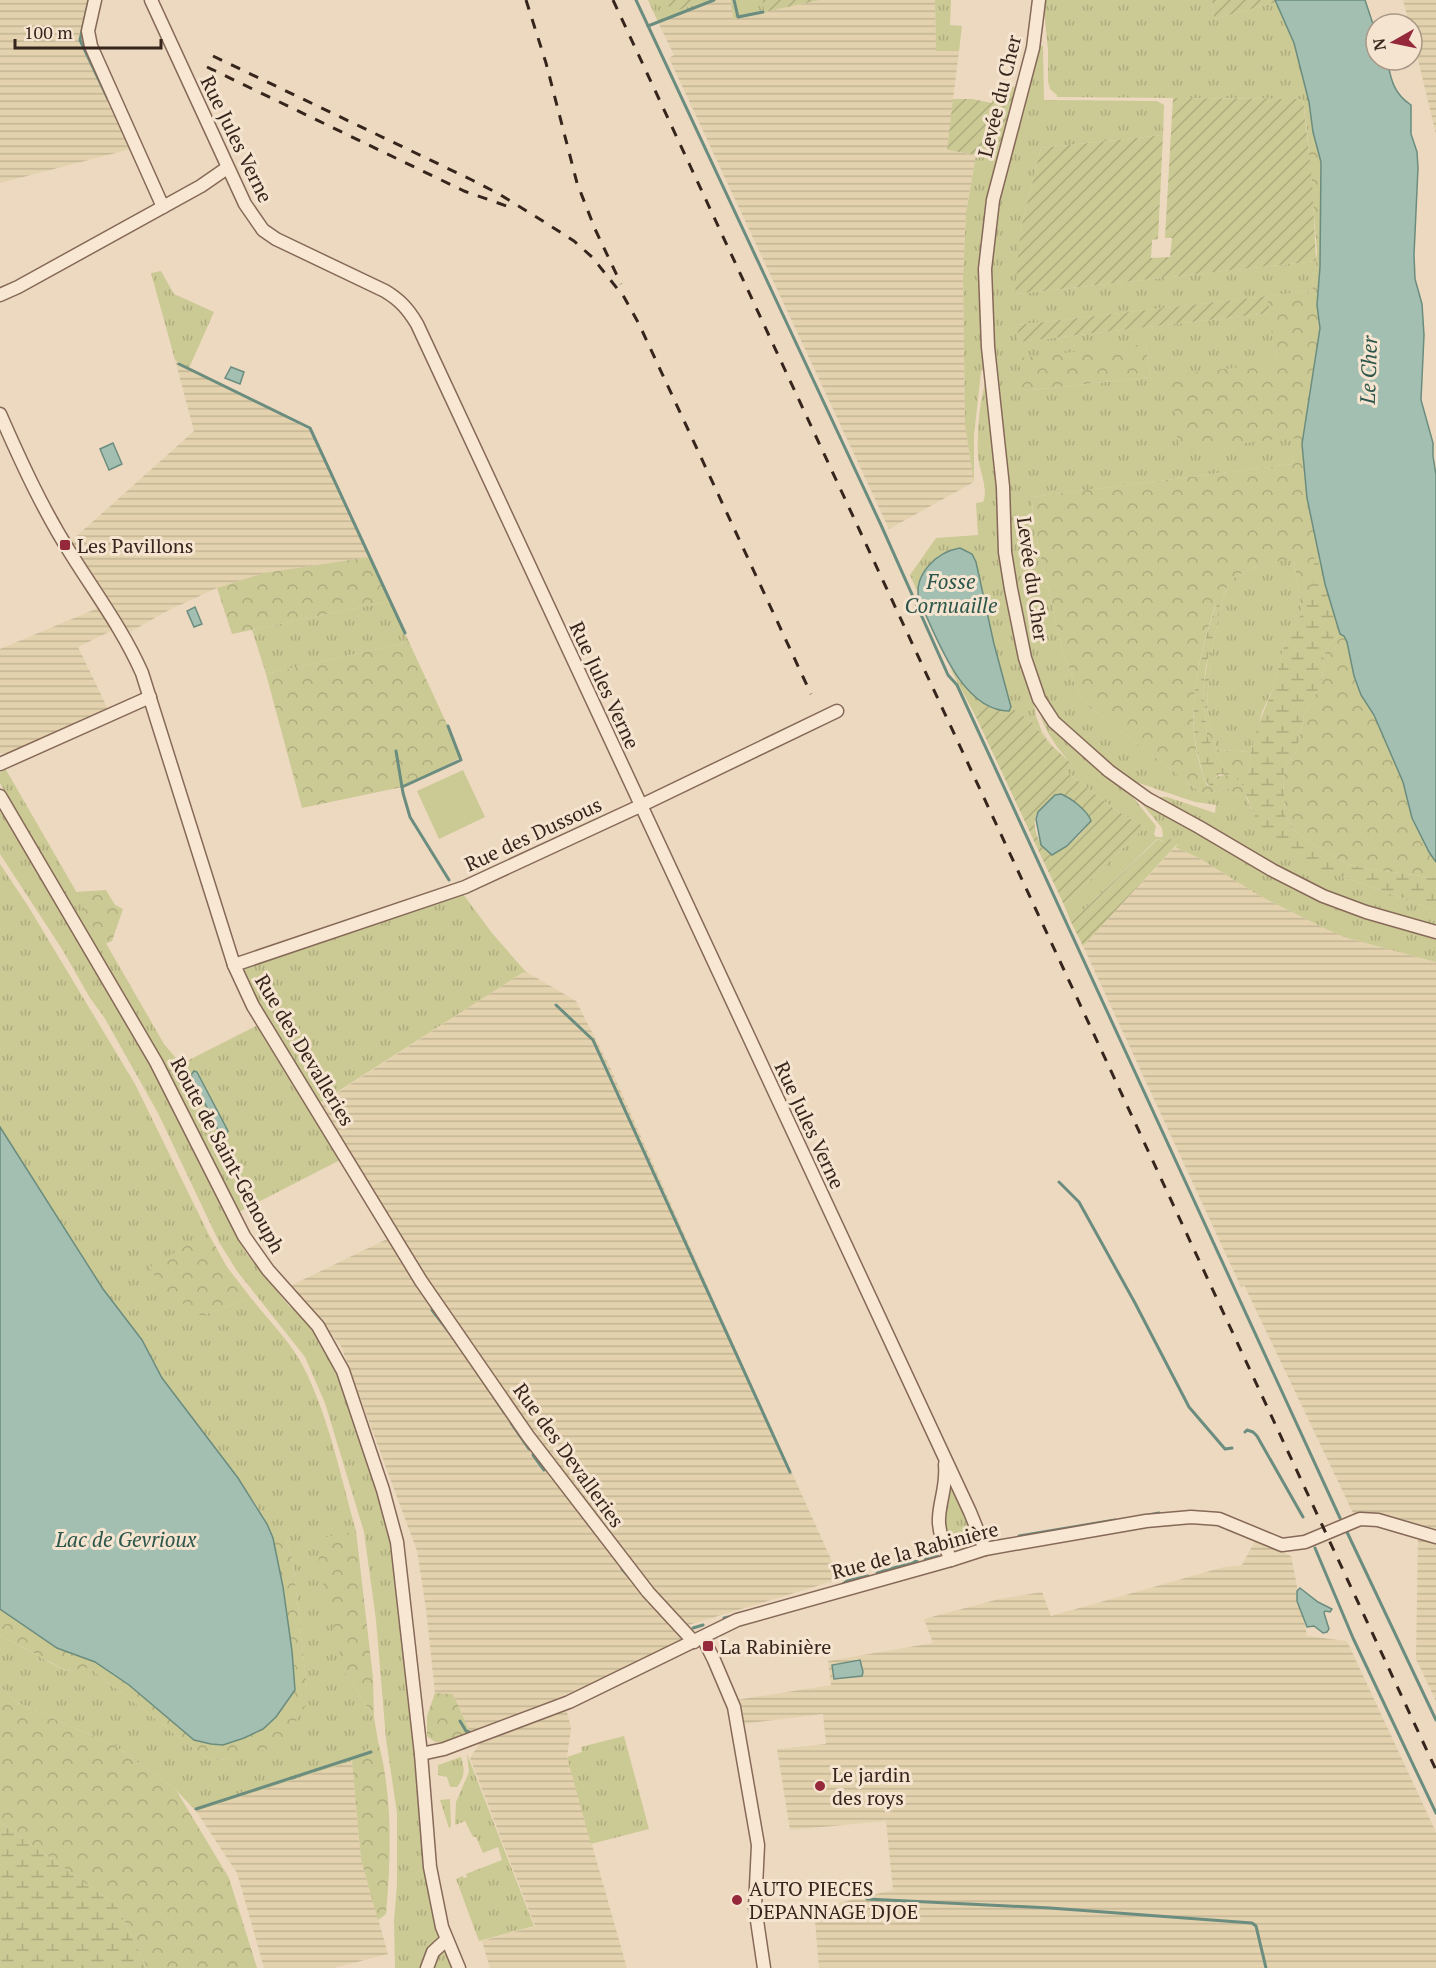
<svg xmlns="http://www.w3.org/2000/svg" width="1436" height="1968" font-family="'PT Serif',serif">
  <defs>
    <pattern id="farmland-rules" width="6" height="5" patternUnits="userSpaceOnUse" patternTransform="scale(1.5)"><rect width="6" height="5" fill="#e3d2ad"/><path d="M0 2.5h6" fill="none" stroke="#c3b494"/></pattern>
    <pattern id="grass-tufts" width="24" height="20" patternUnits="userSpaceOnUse" patternTransform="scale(1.5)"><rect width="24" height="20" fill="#cbc994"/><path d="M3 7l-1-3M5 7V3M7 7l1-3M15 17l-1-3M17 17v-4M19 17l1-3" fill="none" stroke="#afac7f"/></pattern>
    <pattern id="forest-crowns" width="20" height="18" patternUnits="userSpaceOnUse" patternTransform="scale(1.5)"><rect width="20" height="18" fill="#cbc994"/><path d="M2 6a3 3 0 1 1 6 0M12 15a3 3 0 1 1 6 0" fill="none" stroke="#afac7f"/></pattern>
    <pattern id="wetland-marsh" width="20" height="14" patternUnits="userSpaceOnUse" patternTransform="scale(1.5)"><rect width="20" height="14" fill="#cbc994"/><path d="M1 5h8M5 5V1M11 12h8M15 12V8" fill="none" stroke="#afac7f"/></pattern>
    <pattern id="garden-furrows" width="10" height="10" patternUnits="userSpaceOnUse" patternTransform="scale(1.5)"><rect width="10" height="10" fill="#cbc994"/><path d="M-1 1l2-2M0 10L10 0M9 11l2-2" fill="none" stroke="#afac7f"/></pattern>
  </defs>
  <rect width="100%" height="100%" fill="#edd9c0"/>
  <!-- farmland -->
  <g fill="url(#farmland-rules)">
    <polygon points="0,0 90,0 81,37 131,149 0,183"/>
    <polygon points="716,0 731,0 733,19 820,0 935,0 936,51 959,51 947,150 976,155 966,213 963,276 965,426 974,482 889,529 669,58 674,55 658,22"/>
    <polygon points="1403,0 1436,0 1436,134 1412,35 1412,24 1409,24"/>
    <polygon points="175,360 243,394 311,431 370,557 265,573 217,588 169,610 128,633 71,541 194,431"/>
    <polygon points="98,608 113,630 78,647 108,709 9,753 0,753 0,649"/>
    <polygon points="1175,847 1199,858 1260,896 1326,929 1347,938 1436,962 1436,1536 1354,1515 1244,1285 1241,1287 1083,946"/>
    <polygon points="525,971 576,1001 610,1067 720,1314 840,1579 685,1626 652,1590 575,1495 392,1228 320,1104"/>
    <polygon points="391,1237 433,1307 680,1633 683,1642 531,1710 470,1732 453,1694 435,1693 426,1609 417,1551 341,1346 290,1286"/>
    <polygon points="1418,1539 1436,1543 1436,1701 1416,1659"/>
    <polygon points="1255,1541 1291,1556 1307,1636 1347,1641 1436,1832 1436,1968 819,1968 814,1909 893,1890 886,1821 790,1830 777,1749 826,1744 823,1714 742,1724 736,1700 831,1685 828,1661 933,1643 924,1619 999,1599 1042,1592 1051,1616 1224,1567 1242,1565"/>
    <polygon points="566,1708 571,1728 567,1757 627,1968 490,1968 482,1941 535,1926 470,1758 480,1743"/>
    <polygon points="352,1761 361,1859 388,1954 334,1968 264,1968 237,1873 196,1811"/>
  </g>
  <!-- grass -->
  <g fill="url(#grass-tufts)" fill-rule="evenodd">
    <polygon points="648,0 666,0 671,13 706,0 716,0 658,22"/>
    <polygon points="731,0 762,0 765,12 733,19"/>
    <polygon points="935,0 951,0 950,25 962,26 959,51 936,51"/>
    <polygon points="1043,0 1212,0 1214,19 1277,2 1294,43 1309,102 1313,132 1307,131 1303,99 1057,97 1057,95 1050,89 1048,81 1048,49"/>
    <path d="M1039 45 1043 46 1044 100 1157 101 1164 105 1163 135 1041 148 1020 232 1016 294 1316 261 1312 291 1017 325 1018 342 1270 313 1276 363 1295 437 1292 464 1032 497 1033 524 1062 649 1078 692 1088 706 1204 795 1226 788 1247 799 1255 817 1342 877 1436 910V929L1320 891 1159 799V797H1167L1215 813 1216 805 1195 802 1127 779 1086 748 1049 709 1032 666 1011 569 997 414 990 266 998 202ZM1146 344 1150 377 1023 391Z"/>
    <polygon points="976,155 1000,159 994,183 984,367 981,372 974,435 974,482 965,426 963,276 966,213"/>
    <polygon points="161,271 174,294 214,312 189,368 175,360 151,273"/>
    <path d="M986 380 998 473 1036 716 1042 732 1055 749 1033 723 1011 707 994 644 976 562 924 572 917 591 910 575 936 538 978 535 976 503 983 502C989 489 979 470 978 456 977 432 979 403 986 380Z"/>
    <path d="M1282 560H1294L1302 614 1285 642 1273 689 1262 712 1251 752 1217 750C1214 738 1210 726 1208 714 1205 694 1218 594 1231 581 1242 570 1266 563 1282 560Z"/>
    <polygon points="390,601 409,642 266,674 252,630"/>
    <polygon points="950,668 980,701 976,717"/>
    <path d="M1040 709 1128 791 1156 826 1154 834 1156 837H1163L1162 828 1138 799 1257 867 1436 936V962L1347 938 1326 929 1260 896 1199 858 1175 847 1178 844 1157 839 1071 922 1064 905 1145 827 1117 811 1063 769 1072 764C1061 754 1039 724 1040 709Z"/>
    <polygon points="5,768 164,1044 181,1064 260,1024 344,1158 239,1212 168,1072 0,783 0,773"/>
    <polygon points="0,812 8,817 155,1072 246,1253 289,1306 294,1309 309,1325 337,1372 385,1511 393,1544 412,1713 425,1866 439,1934 422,1968 395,1968 394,1920 397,1885 397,1813 386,1739 376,1620 364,1532 325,1403 305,1357 237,1271 219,1242 158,1113 104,1017 90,998 62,949 0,854"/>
    <path d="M0 864 28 906 135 1084 208 1233 150 1268 201 1316 251 1298C270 1322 293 1344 306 1372 330 1422 341 1478 356 1531L322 1539 344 1671 374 1717 378 1741 352 1761 196 1811 176 1790 115 1746 16 1702 0 1686V1635L66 1671 90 1668 185 1742 209 1759 230 1760 307 1689 293 1562 286 1538H273L257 1506 162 1378 142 1340 103 1289 0 1127Z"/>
    <polygon points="463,894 492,933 525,971 320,1103 268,1024 244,977 245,969 253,962"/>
    <path d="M950 1483 975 1535C971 1549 961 1554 948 1544L942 1523Z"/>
    <polygon points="624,1736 649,1829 591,1844 567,1757 582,1752 581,1747"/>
    <polygon points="467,1754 534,1926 479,1941 456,1879 462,1876 464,1878 467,1877 466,1874 502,1860 498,1847 483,1853 476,1837 473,1837 465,1821 455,1825 456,1802 469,1772"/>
    <path d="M461 1757C465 1769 465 1777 457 1787H450L447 1777 438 1775V1765Z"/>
    <polygon points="450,1799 451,1827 449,1828 440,1800"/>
    <polygon points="442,1950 446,1953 453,1968 428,1968"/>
  </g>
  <!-- forest -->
  <g fill="url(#forest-crowns)">
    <path d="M1307 131 1313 132 1321 162 1320 267 1317 305 1320 327 1302 444 1307 498 1316 540 1315 574 1312 596 1302 614 1294 560C1277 559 1241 569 1230 582 1218 597 1205 694 1208 714 1210 726 1214 738 1217 750L1251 752 1249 773 1245 780 1224 768 1207 736 1203 691 1216 603C1197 661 1181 726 1207 785L1216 787 1217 785 1213 779C1220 773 1235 774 1242 783 1244 787 1246 794 1247 799L1226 788 1204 795 1088 706 1078 692 1062 649 1033 524 1032 497 1292 464 1294 437 1179 451 1171 375 1276 363 1267 296 1312 291 1317 252Z"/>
    <polygon points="1146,344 1150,377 1022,391 1019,358"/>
    <polygon points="370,557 390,601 232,634 217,588 264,573"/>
    <polygon points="1340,634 1344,636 1347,642 1354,676 1361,695 1374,715 1403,782 1429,852 1436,862 1436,878 1363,868 1349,864 1328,854 1296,832 1285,815 1283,778 1286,766 1297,750 1304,714 1322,683 1324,657 1327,647"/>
    <polygon points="409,642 462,757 402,787 302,808 266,674"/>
    <polygon points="106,890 115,905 123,909 112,941 103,945 75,892"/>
    <polygon points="208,1233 227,1267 251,1298 201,1316 162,1289 150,1267"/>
    <polygon points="356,1531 373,1678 374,1717 344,1671 318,1564 322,1538"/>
    <polygon points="273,1538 286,1538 293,1562 307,1689 306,1705 288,1732 271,1748 230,1760 209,1759 185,1742 90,1668 67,1671 0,1635 0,1609 57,1648 95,1662 129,1685 263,1729 276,1717 295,1690 283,1587"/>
    <polygon points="0,1686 16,1702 115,1746 176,1790 229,1878 257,1968 147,1968 117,1906 0,1822"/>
    <polygon points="435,1693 453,1694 470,1732 444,1742 435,1742 427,1736 427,1716"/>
    <path d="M378 1741C393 1797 391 1857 386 1914L378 1920 361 1859 352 1761Z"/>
  </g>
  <!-- wetland -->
  <g fill="url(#wetland-marsh)">
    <path d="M1316 540 1325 584 1340 634 1327 647 1324 657 1322 683 1304 714 1297 750 1286 766 1283 778 1285 815 1296 832 1328 854 1349 864 1363 868 1436 878V910L1314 867 1266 833 1255 817 1241 782 1231 776 1220 774 1213 779 1217 785 1216 787C1205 787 1204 776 1201 767 1184 712 1199 655 1217 602L1220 606 1206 666 1203 691 1207 736 1224 768 1245 779 1249 773 1251 752 1258 725 1273 689 1285 642 1312 596Z"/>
    <polygon points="0,1822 117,1906 147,1968 0,1968"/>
  </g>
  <!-- garden -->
  <g fill="url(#garden-furrows)" fill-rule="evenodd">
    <polygon points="666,0 706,0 671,13"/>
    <polygon points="762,0 820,0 765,12"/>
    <polygon points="1212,0 1275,0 1277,2 1214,19"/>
    <polygon points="1008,85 1018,88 1000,159 947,150 953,99 972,99 992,103 993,97 1004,98"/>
    <polygon points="1173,98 1303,99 1312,181 1316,261 1015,294 1020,232 1041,148 1163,135 1158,239 1152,240 1151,258 1170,257 1172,238 1165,238"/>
    <polygon points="1267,296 1270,313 1018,342 1017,325"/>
    <path d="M980 701C988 708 998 711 1009 711L1011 707 1033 723 1050 744 1072 764 1064 770 1117 811 1145 827 1064 905 976 717ZM1055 795C1068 792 1086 810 1091 821 1082 833 1065 852 1050 854 1040 846 1030 827 1037 813 1041 807 1050 801 1055 795Z"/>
    <polygon points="1165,837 1178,843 1083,946 1071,922 1158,839 1162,841"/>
  </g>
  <!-- pitch -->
  <polygon fill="#cbc994" points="463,770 485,817 439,839 417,791"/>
  <!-- water -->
  <g fill="#a3bfb2" stroke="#6a8d7f" stroke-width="1.5">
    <path d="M1275 0H1365L1376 33V60H1387C1391 79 1393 93 1411 105V134L1417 152 1418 168 1414 255 1415 279 1422 304 1424 335 1421 400 1433 443V456L1436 475V862L1429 852 1412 818 1403 782 1374 715 1361 695 1354 676 1347 642 1344 636 1340 634 1325 584 1307 498 1302 444 1320 328 1317 305 1320 267 1321 162 1313 132 1309 102 1294 43Z"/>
    <polygon points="231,367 244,372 240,384 225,378"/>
    <polygon points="113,443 122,464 109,470 100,449"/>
    <path d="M960 548 972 554 976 562 994 644 1011 707 1009 711C961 711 936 635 919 600 913 575 936 552 960 548Z"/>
    <polygon points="195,607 202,624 194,627 187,611"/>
    <path d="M1061 794C1071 798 1088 811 1091 821L1067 846 1052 855 1041 845 1036 819 1038 812 1055 795Z"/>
    <polygon points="194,1071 197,1072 228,1131 227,1133 220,1134 191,1075"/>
    <polygon points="0,1127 103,1289 142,1340 162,1378 238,1478 267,1524 273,1538 283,1587 292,1651 295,1690 276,1717 263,1729 244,1738 223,1745 211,1744 194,1740 129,1685 95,1662 57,1648 0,1609"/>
    <polygon points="1300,1588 1318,1602 1332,1609 1330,1612 1325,1611 1324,1613 1329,1629 1327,1632 1323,1633 1314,1626 1307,1627 1297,1601 1297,1591"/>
    <polygon points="860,1660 863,1672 862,1676 834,1679 832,1665"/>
  </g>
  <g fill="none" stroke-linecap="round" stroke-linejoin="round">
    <!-- stream -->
    <g stroke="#6a8d7f" stroke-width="3">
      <polyline points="89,0 80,40 108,99"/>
      <polyline points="636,0 881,525 948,675 957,685 1340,1518"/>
      <polyline points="734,0 738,17 763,12"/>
      <polyline points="648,26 714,0"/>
      <polyline points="179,364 310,428 405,633"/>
      <polyline points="396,751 403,793 410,817 449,880"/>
      <polyline points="402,787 461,760 448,726"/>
      <polyline points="556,1005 593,1040 790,1472"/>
      <polyline points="1059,1182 1079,1202 1135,1303 1189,1407 1225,1449 1232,1448"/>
      <polyline points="432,1310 453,1337"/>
      <polyline points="496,1400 504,1412"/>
      <polyline points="511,1423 529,1449"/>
      <polyline points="1245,1432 1247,1430 1253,1432 1257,1436 1303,1517"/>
      <polyline points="533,1455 544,1470"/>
      <polyline points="1148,1515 1159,1513"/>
      <polyline points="1346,1530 1436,1720"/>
      <polyline points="1019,1536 1115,1520"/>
      <polyline points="1315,1548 1353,1638 1436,1813"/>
      <polyline points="925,1559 938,1556"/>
      <polyline points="622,1569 631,1579"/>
      <polyline points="877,1573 917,1561"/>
      <polyline points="839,1587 847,1581 868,1576"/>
      <polyline points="724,1618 733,1616"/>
      <polyline points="693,1628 703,1625"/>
      <polyline points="460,1721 466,1731 472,1733"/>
      <polyline points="196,1809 371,1752"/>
      <polyline points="867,1899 1050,1908 1252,1923 1256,1926 1266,1968"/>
    </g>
    <!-- minor casing -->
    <g stroke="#866958" stroke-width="15">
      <g id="minor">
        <polyline points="95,0 88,31 91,46 163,207"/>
        <path d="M151 0 245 204 263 230 276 239 385 291C400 300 408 309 417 324L970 1512 985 1549"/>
        <polyline points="1039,0 1033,48 993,200 985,269 988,347 1003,487 1005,552 1011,589 1025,658 1039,699 1054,722 1109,771 1148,799 1199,827 1272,870 1323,896 1366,912 1436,932"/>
        <polyline points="0,295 18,287 201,186 227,168"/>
        <path d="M0 414C21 462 43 510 71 554 96 594 123 630 142 673L234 965 253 1006 421 1281 528 1436 648 1592 694 1642"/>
        <polyline points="0,764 150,697"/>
        <polyline points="0,796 156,1062 244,1236 268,1270 318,1326 343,1371 383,1490 397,1542 421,1754 430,1867 442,1927 459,1968"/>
        <polyline points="234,965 465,887 640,806 837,711"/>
        <path d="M945 1464C947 1487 940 1498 939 1518 938 1532 945 1547 951 1560"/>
        <polyline points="703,1638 714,1660 734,1707 758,1845 755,1907 764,1968"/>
        <polyline points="421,1754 444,1749 569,1702 737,1620 951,1560 985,1549 1146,1521 1191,1517 1219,1519 1282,1545 1305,1542 1360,1519 1378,1520 1436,1537"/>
        <polyline points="427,1968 433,1952 446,1940"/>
      </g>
    </g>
    <!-- minor -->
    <use href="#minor" stroke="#f8e7d3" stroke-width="12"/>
    <!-- rail -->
    <g stroke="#36251c" stroke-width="3" stroke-dasharray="10 10" stroke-linecap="butt">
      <polyline points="526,0 546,63 577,183 595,229 621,284"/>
      <polyline points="613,0 1436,1770"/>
      <polyline points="213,56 472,180 499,194 546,223 574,241 592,257 624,297 639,324 811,694"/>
      <polyline points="207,67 464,191 515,209"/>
    </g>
  </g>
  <!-- markers -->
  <g fill="#95283a" stroke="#f5e4cf" stroke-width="2">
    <rect x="59" y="539" width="12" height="12" rx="3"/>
    <rect x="702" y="1640" width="12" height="12" rx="3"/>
    <circle cx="820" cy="1786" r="6"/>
    <circle cx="737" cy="1900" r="6"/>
  </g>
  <g text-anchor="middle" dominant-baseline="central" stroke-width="6" stroke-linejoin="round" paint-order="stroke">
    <!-- street labels -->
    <g font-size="20" fill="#36251c" stroke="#f5e4cf">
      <text transform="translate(999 96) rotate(-76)">Levée du Cher</text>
      <text transform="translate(237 139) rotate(64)">Rue Jules Verne</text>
      <text transform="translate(1033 579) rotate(82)">Levée du Cher</text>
      <text transform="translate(605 685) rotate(65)">Rue Jules Verne</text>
      <text transform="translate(533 834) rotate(-25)">Rue des Dussous</text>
      <text transform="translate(305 1050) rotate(59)">Rue des Devalleries</text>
      <text transform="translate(810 1125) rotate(65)">Rue Jules Verne</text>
      <text transform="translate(228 1155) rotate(62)">Route de Saint-Genouph</text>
      <text transform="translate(569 1455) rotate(54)">Rue des Devalleries</text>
      <text transform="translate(915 1550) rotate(-15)">Rue de la Rabinière</text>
    </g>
    <!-- poi labels -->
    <g font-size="20" fill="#36251c" stroke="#f5e4cf" text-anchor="start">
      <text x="77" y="545">Les Pavillons</text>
      <text x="720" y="1646">La Rabinière</text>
      <text x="832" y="1774">Le jardin<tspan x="832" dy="23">des roys</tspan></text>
      <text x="749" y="1888">AUTO PIECES<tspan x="749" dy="23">DEPANNAGE DJOE</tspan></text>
    </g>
    <!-- water labels -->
    <g font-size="21" font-style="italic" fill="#2c564c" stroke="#f5e4cf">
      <text transform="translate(1368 370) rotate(-88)">Le Cher</text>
      <text x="951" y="581">Fosse<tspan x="951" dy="24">Cornuaille</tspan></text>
      <text x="126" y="1539">Lac de Gevrioux</text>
    </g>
  </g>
  <!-- north arrow -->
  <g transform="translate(1394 42) rotate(261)"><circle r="28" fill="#f5e4cf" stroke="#a99887" stroke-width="1.5"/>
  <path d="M0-4.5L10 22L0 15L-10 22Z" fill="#95283a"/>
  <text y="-9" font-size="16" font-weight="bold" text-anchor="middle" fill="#36251c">N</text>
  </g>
  <!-- scale -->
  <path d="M15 39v9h146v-9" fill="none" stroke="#36251c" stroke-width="3"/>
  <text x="24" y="39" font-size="18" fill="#36251c" stroke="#f5e4cf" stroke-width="4.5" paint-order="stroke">100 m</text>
</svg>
